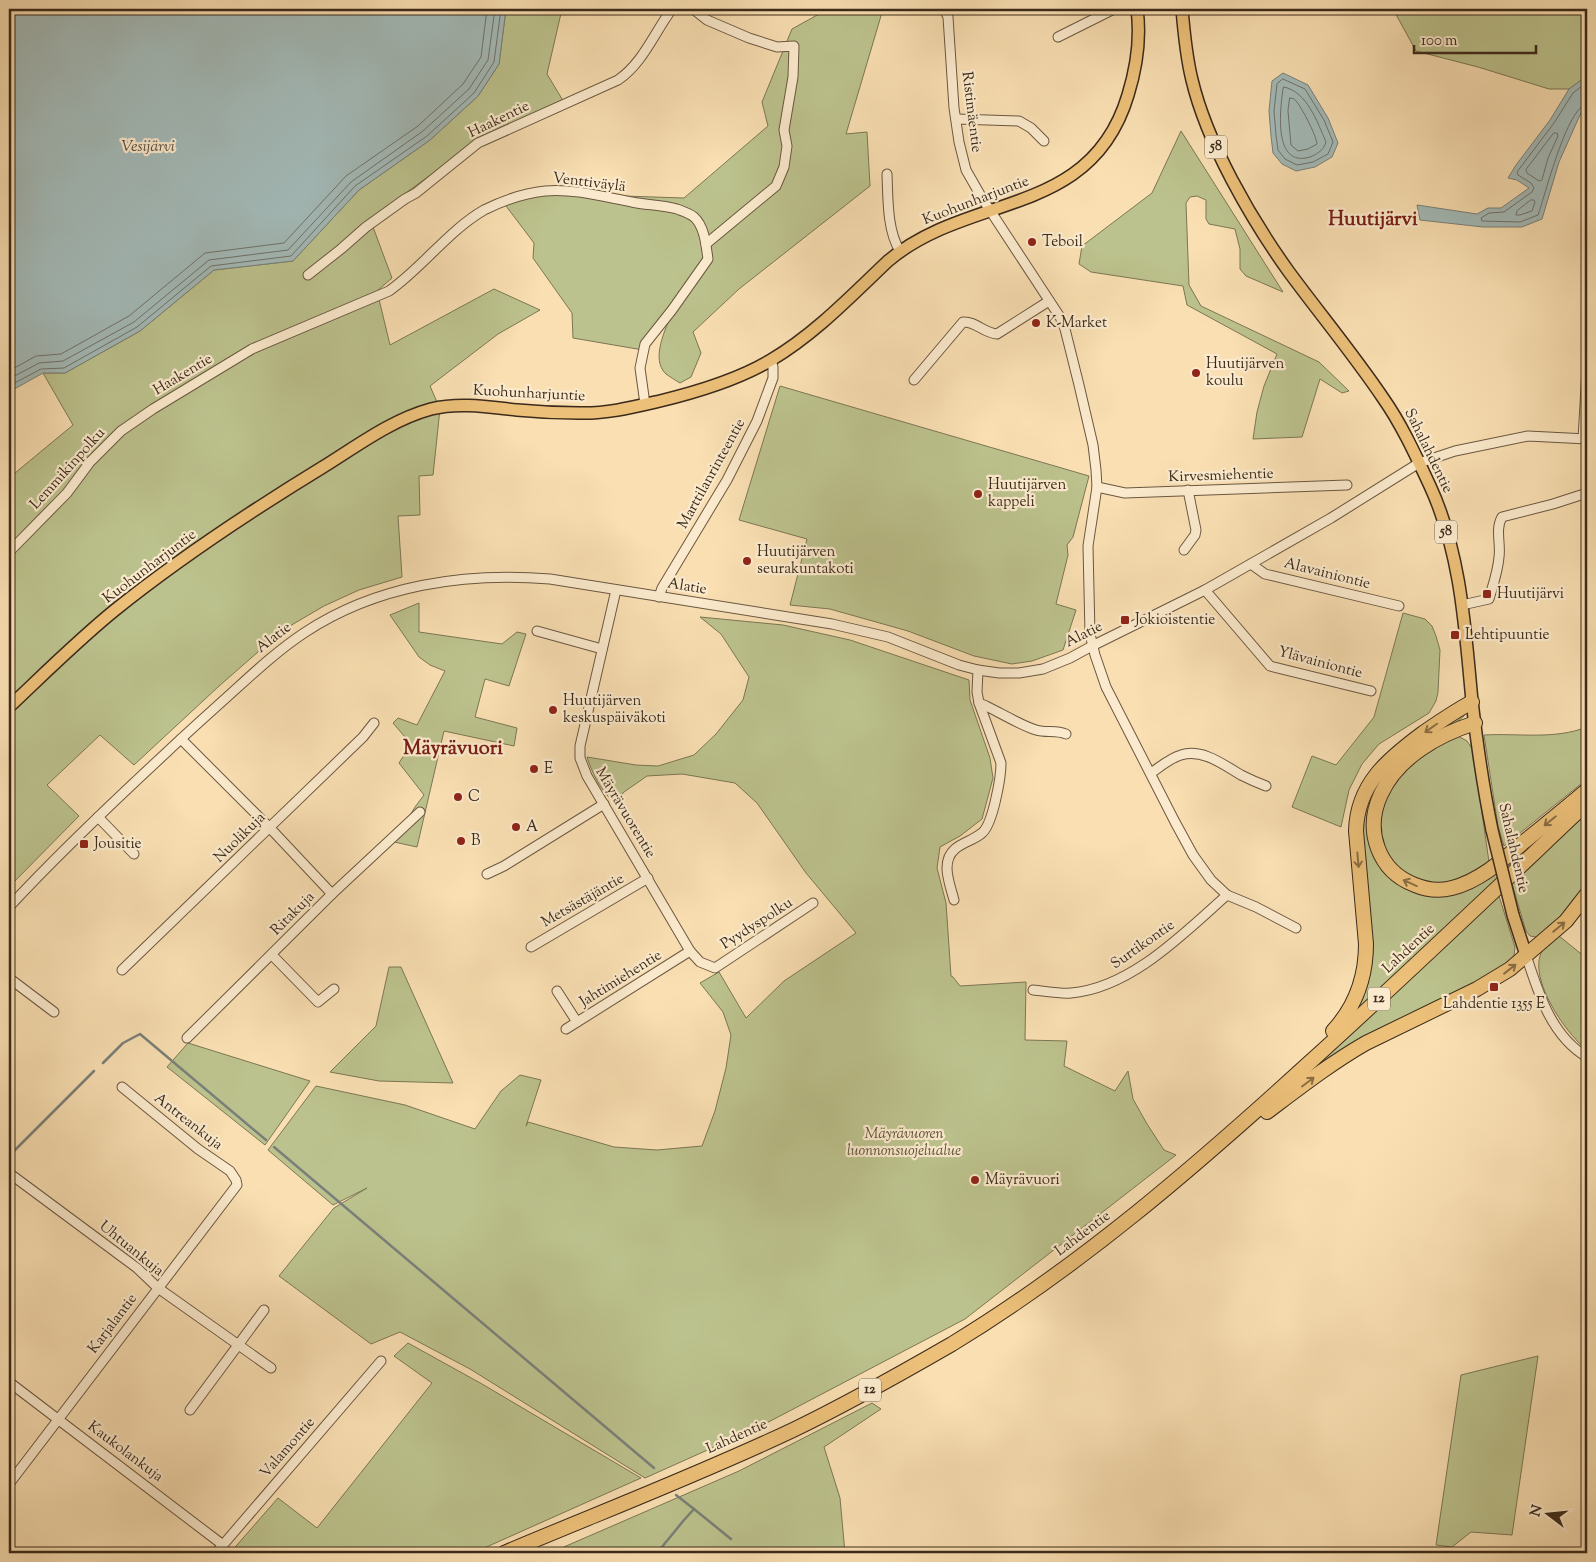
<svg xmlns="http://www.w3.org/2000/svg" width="1596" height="1562" font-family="'Sorts Mill Goudy',serif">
  <rect width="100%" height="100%" fill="#f9dfb2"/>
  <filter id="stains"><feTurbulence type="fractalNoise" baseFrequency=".004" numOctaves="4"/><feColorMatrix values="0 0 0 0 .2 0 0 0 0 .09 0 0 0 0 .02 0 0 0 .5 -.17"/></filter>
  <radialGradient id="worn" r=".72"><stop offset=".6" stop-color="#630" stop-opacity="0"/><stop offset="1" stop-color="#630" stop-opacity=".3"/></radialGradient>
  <!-- green -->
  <g fill="#bcc28d" stroke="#7c7654">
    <polygon points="506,9 562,9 547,74 565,104 484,136 370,219 392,278 377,291 390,345 494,289 540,310 498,334 430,386 440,409 433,475 419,476 420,515 398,516 402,577 359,590 324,606 283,630 218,687 134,765 100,735 47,785 79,816 9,887 9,478 73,425 43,373 65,373 140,331 214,270 293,261 359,190 430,140 478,96 499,64"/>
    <path d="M828 9H883L846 134 867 132 870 186 739 289 693 332 701 353 691 377 680 383C675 380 670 377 666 374 650 359 666 329 672 312L643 350 573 338 572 313 533 258 534 243 503 202 531 193 684 198 768 126 762 102 792 29Z"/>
    <polygon points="1393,9 1587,9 1587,76 1569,89 1549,89 1478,67 1416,51"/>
    <polygon points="1181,131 1283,292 1246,276 1240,269 1240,249 1235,229 1209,224 1206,219 1206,200 1197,196 1190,197 1186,203 1189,285 1201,306 1319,362 1349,391 1342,393 1320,379 1302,437 1253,439 1257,412 1264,386 1277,354 1187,305 1183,286 1091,272 1079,264 1082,246 1152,193"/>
    <polygon points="780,386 1089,476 1073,537 1067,545 1068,555 1056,604 1076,610 1063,650 1032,661 1012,664 974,656 908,631 830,609 790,605 807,539 739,520"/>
    <polygon points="419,603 419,632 502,644 517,632 526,634 509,686 485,679 475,717 517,728 514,746 444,731 417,847 394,842 415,807 424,795 399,763 411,744 393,723 398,718 417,725 445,671 430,665 419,657 390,615"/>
    <polygon points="1403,613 1425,619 1432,626 1436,636 1440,650 1438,692 1436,701 1429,713 1379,744 1362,764 1349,790 1341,827 1292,807 1312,756 1336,765 1374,717"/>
    <path d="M700 617 783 625 850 640 969 680 970 700 990 758 993 778 982 819 960 836 940 847 937 868 946 903 951 976 953 977 960 986 1026 982 1025 1040 1067 1041 1064 1066 1115 1091 1128 1071 1133 1099 1147 1124 1164 1150 1176 1155 965 1319 759 1427 645 1478 470 1369 400 1332 371 1344 279 1276 334 1208 367 1188 333 1205 268 1150 316 1086 405 1105 475 1129 501 1091 520 1075 541 1080 526 1126 528 1122 614 1147 657 1150 702 1146 715 1111 726 1068 731 1035 723 1012 700 983 719 972 746 1018 784 981 856 933 806 873 757 803 735 783 682 774 647 776 624 792 615 803C600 790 593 775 587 757L636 765 658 766 694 755 716 734 743 700 749 677 721 634Z"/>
    <polygon points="1464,713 1464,716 1453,725 1378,791 1381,864 1446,893 1565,817 1353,1015 1362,993 1360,844 1365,803 1386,768"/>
    <path d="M1587 727V779L1504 846 1498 826 1484 735C1519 733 1554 740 1587 727Z"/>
    <polygon points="1456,735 1467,741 1473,750 1489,862 1479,871 1451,884 1418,882 1386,858 1377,821 1393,781 1418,756"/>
    <polygon points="1587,812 1587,882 1577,900 1563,917 1542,935 1536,937 1530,936 1526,931 1512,884"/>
    <polygon points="1499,896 1515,947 1514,956 1507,965 1287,1091 1463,930"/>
    <path d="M1559 936 1585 957V974L1587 979V1050C1566 1034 1524 974 1544 948 1547 944 1554 940 1559 936Z"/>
    <polygon points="389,967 401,967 453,1083 379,1081 330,1072 376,1026"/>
    <polygon points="188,1043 310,1081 265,1145 167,1067"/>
    <polygon points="408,1343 482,1384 641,1478 473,1553 230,1553 278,1498 317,1528 432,1383 394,1356"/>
    <polygon points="1538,1356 1512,1535 1471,1532 1452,1547 1436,1545 1461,1375"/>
    <polygon points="872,1403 881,1409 824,1447 840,1498 845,1553 550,1553 739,1471"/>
  </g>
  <!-- water -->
  <g fill="#a3bab8" stroke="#7a8079">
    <polygon points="9,9 506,9 499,64 478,96 430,140 359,190 293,261 214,270 140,331 65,373 43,373 9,392"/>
    <polygon points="1283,73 1308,85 1328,118 1338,143 1332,157 1315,167 1296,171 1282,164 1273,153 1271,136 1269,111 1272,81"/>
    <polygon points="1587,76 1587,107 1580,115 1559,162 1542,219 1522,227 1483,227 1420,220 1417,205 1477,214 1488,208 1501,208 1529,188 1517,180 1508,178 1516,165 1550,120 1569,89"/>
  </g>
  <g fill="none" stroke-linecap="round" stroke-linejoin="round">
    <!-- shore -->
    <g stroke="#70726a" stroke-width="1">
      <polygon points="1283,79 1305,89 1324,120 1333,142 1328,154 1313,162 1297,165 1285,159 1278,150 1276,135 1274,111 1277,84"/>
      <path d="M1587 82 1573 93 1554 123 1517 172 1518 175 1531 183 1534 188 1532 192 1504 212 1489 213 1481 218 1482 221 1520 222 1538 215C1545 196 1567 106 1587 104"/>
      <path d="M1284 87C1307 92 1317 121 1326 142 1324 150 1317 154 1310 157 1273 168 1280 110 1283 89Z"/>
      <path d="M1290 98C1292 99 1293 98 1294 99 1300 103 1317 137 1317 144L1308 149 1298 151 1291 145 1288 111Z"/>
      <polygon points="1554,133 1557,133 1558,136 1548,158 1542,180 1539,181 1527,173 1526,170"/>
      <polygon points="1531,200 1534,200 1535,202 1532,211 1520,215 1516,215 1517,211"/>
      <polyline points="9,371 36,356 61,354 129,316 205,253 284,243 346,176 418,126 463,84 481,57 487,9"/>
      <polyline points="9,379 39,363 63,361 134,322 209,260 288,250 351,182 423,131 469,89 488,60 495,9"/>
      <polyline points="9,386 41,369 64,368 137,327 211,266 291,256 355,186 427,136 474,93 494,62 501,9"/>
    </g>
    <!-- stream -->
    <g stroke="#7a8079" stroke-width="2.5">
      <polyline points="103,1063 123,1043 140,1034 266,1140"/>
      <polyline points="274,1147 654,1468"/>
      <polyline points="9,1156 94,1071"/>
      <polyline points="676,1495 694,1509"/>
      <polyline points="657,1553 684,1520 694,1509 731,1539"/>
    </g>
    <!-- minor casing -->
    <g stroke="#6b5741" stroke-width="11">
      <g id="minor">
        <polyline points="693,9 707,20 749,38 777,47 794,46 793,77 784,130 787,146 784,167 776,186 706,244"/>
        <polyline points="944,9 948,17 954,108 959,142 966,170 982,198 1060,317 1065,329 1079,385 1093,445 1096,470 1097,487 1088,546 1090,634 1095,655 1106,687 1175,822 1193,855 1211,880 1227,895 1256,907 1296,928"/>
        <polyline points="1058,37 1114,9"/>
        <polyline points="956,119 1019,121 1031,128 1044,141"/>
        <path d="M887 174C888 198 887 231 900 251"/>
        <path d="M308 275 341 249 366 227 405 199 416 193 478 143 618 80C643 63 654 33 672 9"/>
        <path d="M914 380 963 322C975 321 984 333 997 334L1049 301"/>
        <polyline points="1583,439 1587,369"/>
        <polyline points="1097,487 1125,493 1347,485"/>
        <polyline points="1184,550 1195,535 1196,530 1188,490"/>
        <path d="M9 552 67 493 90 462 121 431 153 409 252 349 389 291C423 267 448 231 484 210 502 201 525 193 545 191 572 188 605 197 632 202 646 205 662 205 677 209 682 211 689 213 694 217 705 227 706 246 708 259L672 310 645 344 640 368 645 404"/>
        <polyline points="1251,564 1265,574 1399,606"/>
        <polyline points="616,590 580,746 580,758 587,776 690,951 700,962 715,968 813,903"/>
        <polyline points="1205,590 1270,666 1371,691"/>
        <polyline points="659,597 662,588 727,480 757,421 773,378 773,367 771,360"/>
        <path d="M1462 605 1489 599C1493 585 1498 571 1499 557 1501 544 1495 529 1502 517L1553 504 1587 493"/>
        <polyline points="537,631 602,649"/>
        <path d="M979 703 986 706C1001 713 1020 725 1036 730 1046 733 1056 730 1066 734"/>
        <polyline points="181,739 270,828 332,894"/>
        <path d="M1151 773C1160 767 1170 758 1181 755 1202 748 1224 765 1241 775 1249 779 1258 783 1266 786"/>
        <polyline points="98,817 134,854"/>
        <polyline points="487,874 504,866 604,804"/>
        <path d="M954 900C950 884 940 862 955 849 963 842 974 840 982 833 993 824 1001 777 1001 763L979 703 977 692 978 670"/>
        <path d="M9 907C59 853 113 802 168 751 190 730 214 709 237 688 259 668 280 649 304 633 376 585 465 572 550 579L832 624 888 637 959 665 978 670 999 673H1019L1043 669 1070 658 1092 646 1205 590 1331 518 1419 463 1455 451 1528 436 1587 439"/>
        <polyline points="531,947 648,878"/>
        <polyline points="272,955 318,1002 334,989"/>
        <path d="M1526 955C1538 992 1551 1036 1587 1057"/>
        <polyline points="122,970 363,737 374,723"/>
        <polyline points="9,978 54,1012"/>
        <path d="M1033 990C1045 991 1059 994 1071 993 1131 988 1184 933 1227 895"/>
        <polyline points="557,991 577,1022"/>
        <polyline points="566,1029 690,951"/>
        <polyline points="187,1038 332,894 420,812"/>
        <polyline points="9,1173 137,1268 158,1288 271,1368"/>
        <polyline points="9,1382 223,1545"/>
        <polyline points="190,1410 264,1310"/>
        <polyline points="9,1484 237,1185 236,1180 230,1171 198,1149 122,1087"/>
        <polyline points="216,1553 381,1361"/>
      </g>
    </g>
    <!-- major casing -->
    <g stroke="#3c2a1b" stroke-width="14">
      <g id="major">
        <path d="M1182 9C1184 33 1186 56 1192 80 1207 143 1251 219 1289 272 1320 314 1354 355 1383 398 1402 425 1416 456 1430 486 1461 553 1465 628 1472 701 1477 744 1483 787 1492 830"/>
        <path d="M9 707C44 674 78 640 115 610 181 557 251 511 323 467 357 446 391 420 431 409 459 402 489 407 517 410 538 412 558 413 579 413 606 414 634 407 660 401 697 392 738 380 771 360 815 334 851 296 888 261 969 192 1091 219 1128 95 1137 66 1141 39 1137 9"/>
        <polyline points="1513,915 1526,955"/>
      </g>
    </g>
    <!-- highway casing -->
    <g stroke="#3c2a1b" stroke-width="16">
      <g id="highway">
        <path d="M1475 723C1438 735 1398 757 1381 794 1364 830 1378 871 1415 885 1427 890 1440 891 1452 888 1480 881 1504 859 1525 841 1546 824 1567 807 1587 790"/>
        <path d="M1333 1031C1356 1006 1366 977 1366 944L1356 831C1357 784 1388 759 1423 733 1439 722 1455 711 1472 702"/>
        <path d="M1267 1112C1299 1088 1331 1063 1366 1043L1477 989 1510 969 1566 921 1587 894"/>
        <path d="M504 1553C601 1512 698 1475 793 1430 847 1404 900 1374 952 1344 1082 1265 1197 1165 1309 1063 1403 978 1495 890 1587 803"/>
      </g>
    </g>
    <!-- minor -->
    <use href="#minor" stroke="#fbeacd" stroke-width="9"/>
    <!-- major -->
    <use href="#major" stroke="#ecc079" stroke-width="11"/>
    <!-- highway -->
    <use href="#highway" stroke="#ecc079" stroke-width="14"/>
    <!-- major-bridge casing -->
    <g stroke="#3c2a1b" stroke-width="14" stroke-linecap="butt">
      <polyline id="major-bridge" points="1492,830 1513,915"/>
    </g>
    <!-- major-bridge -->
    <use href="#major-bridge" stroke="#ecc079" stroke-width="11"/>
  </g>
  <!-- one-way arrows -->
  <defs><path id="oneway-shaft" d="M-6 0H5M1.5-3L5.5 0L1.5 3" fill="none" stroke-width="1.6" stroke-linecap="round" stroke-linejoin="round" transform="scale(1.25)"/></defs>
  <g stroke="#8b6e45">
    <use href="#oneway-shaft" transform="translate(1431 728) rotate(145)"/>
    <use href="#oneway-shaft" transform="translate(1550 821) rotate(141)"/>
    <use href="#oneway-shaft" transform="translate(1358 860) rotate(85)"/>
    <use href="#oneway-shaft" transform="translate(1410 883) rotate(-156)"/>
    <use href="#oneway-shaft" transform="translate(1559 927) rotate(-40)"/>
    <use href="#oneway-shaft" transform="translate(1510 969) rotate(-38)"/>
    <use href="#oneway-shaft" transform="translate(1308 1082) rotate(-37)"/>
  </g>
  <!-- markers -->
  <g fill="#8f2418" stroke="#fbeacd" stroke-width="2">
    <circle cx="1032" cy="242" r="5"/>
    <circle cx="1036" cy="323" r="5"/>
    <circle cx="1196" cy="373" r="5"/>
    <circle cx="978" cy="494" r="5"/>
    <circle cx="747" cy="561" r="5"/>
    <rect x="1482" y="589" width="10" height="10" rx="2.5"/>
    <rect x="1120" y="615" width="10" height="10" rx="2.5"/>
    <rect x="1450" y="630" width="10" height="10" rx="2.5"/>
    <circle cx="553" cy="710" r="5"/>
    <circle cx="534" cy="769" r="5"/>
    <circle cx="458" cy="797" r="5"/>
    <circle cx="516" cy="827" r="5"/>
    <circle cx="461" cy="841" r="5"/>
    <rect x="79" y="839" width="10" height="10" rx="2.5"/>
    <rect x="1489" y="982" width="10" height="10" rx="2.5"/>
    <circle cx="975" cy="1180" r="5"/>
  </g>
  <g text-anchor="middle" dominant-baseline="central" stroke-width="4.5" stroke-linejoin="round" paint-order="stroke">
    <!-- shield labels -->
    <g fill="#fbeacd" stroke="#756450" stroke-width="1">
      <rect x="1205" y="135.5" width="22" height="23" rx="4"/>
      <rect x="1435" y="520.5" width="22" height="23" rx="4"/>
      <rect x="1368" y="987.5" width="22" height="23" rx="4"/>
      <rect x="859" y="1378.5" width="22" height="23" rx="4"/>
    </g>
    <g font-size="14" font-weight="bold" fill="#3c2a1b">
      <text x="1216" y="147">58</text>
      <text x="1446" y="532">58</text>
      <text x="1379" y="999">12</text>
      <text x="870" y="1390">12</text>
    </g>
    <!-- street labels -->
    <g font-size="15" fill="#3c2a1b" stroke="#fbeacd">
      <text transform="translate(971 112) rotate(83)">Ristimäentie</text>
      <text transform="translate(499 120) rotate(-26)">Haakentie</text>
      <text transform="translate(589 183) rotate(7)">Venttiväylä</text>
      <text transform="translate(976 201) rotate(-21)">Kuohunharjuntie</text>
      <text transform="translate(183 375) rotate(-31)">Haakentie</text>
      <text transform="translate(529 394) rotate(3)">Kuohunharjuntie</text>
      <text transform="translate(1428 451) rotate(64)">Sahalahdentie</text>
      <text transform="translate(68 469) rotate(-48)">Lemmikinpolku</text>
      <text transform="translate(712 474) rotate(-61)">Marttilanrinteentie</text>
      <text transform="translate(1221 476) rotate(-2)">Kirvesmiehentie</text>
      <text transform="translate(150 567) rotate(-37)">Kuohunharjuntie</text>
      <text transform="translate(1327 574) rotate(14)">Alavainiontie</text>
      <text transform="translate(687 587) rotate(9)">Alatie</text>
      <text transform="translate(1084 635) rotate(-27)">Alatie</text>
      <text transform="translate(274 638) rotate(-38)">Alatie</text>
      <text transform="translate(1320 663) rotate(15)">Ylävainiontie</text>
      <text transform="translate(625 813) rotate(59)">Mäyrävuorentie</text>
      <text transform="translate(240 838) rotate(-44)">Nuolikuja</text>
      <text transform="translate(1513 848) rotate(77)">Sahalahdentie</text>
      <text transform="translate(583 901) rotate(-30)">Metsästäjäntie</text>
      <text transform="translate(293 914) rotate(-45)">Ritakuja</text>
      <text transform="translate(757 924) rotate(-33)">Pyydyspolku</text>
      <text transform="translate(1143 945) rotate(-35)">Surtikontie</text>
      <text transform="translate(1409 949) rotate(-43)">Lahdentie</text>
      <text transform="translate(621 979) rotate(-32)">Jahtimiehentie</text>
      <text transform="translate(188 1122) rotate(38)">Antreankuja</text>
      <text transform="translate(1083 1234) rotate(-37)">Lahdentie</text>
      <text transform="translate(131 1249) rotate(39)">Uhtuankuja</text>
      <text transform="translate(113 1324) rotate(-53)">Karjalantie</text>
      <text transform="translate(737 1437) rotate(-24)">Lahdentie</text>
      <text transform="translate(288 1448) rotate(-49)">Valamontie</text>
      <text transform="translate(125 1452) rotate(37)">Kaukolankuja</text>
    </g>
    <!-- poi labels -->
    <g font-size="15" fill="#3c2a1b" stroke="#fbeacd" text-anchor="start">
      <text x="1042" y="242">Teboil</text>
      <text x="1046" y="323">K-Market</text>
      <text x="1206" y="364">Huutijärven<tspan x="1206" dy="17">koulu</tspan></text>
      <text x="988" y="485">Huutijärven<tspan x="988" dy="17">kappeli</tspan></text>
      <text x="757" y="552">Huutijärven<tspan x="757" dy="17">seurakuntakoti</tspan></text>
      <text x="1497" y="594">Huutijärvi</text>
      <text x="1135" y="620">Jokioistentie</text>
      <text x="1465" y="635">Lehtipuuntie</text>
      <text x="563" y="701">Huutijärven<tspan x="563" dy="17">keskuspäiväkoti</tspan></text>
      <text x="544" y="769">E</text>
      <text x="468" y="797">C</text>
      <text x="526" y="827">A</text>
      <text x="471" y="841">B</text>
      <text x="94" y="844">Jousitie</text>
      <text x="1494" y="1004" text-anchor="middle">Lahdentie 1355 E</text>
      <text x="985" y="1180">Mäyrävuori</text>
    </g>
    <!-- park labels -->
    <g font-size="15" font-style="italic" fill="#5c5038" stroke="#fbeacd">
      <text x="904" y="1134">Mäyrävuoren<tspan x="904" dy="17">luonnonsuojelualue</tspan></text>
    </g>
    <!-- water labels -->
    <g font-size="16" font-style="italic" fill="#564e42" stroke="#fbeacd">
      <text x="148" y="147">Vesijärvi</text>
    </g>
    <!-- district labels -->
    <g font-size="20" font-weight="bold" fill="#7a1f14" stroke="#fbeacd">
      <text x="1373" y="220">Huutijärvi</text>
      <text x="453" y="749">Mäyrävuori</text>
    </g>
  </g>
  <!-- margin -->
  <rect width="1596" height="1562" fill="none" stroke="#f9dfb2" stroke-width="30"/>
  <rect x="10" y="10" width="1576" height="1542" fill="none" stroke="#3c2a1b" stroke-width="2.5"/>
  <rect x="15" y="15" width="1566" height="1532" fill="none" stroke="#3c2a1b"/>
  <!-- north arrow -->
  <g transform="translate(1548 1514) rotate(286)" stroke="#fbeacd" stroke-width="4" paint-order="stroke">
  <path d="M0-4L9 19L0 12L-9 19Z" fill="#3c2a1b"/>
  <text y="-8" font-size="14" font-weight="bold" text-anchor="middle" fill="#3c2a1b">N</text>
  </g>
  <!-- scale -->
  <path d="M1414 45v8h122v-8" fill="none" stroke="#3c2a1b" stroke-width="2.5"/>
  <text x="1421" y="45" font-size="15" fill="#3c2a1b" stroke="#fbeacd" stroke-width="4" paint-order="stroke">100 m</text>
  <rect width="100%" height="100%" filter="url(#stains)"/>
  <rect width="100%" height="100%" fill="url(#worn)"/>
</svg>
